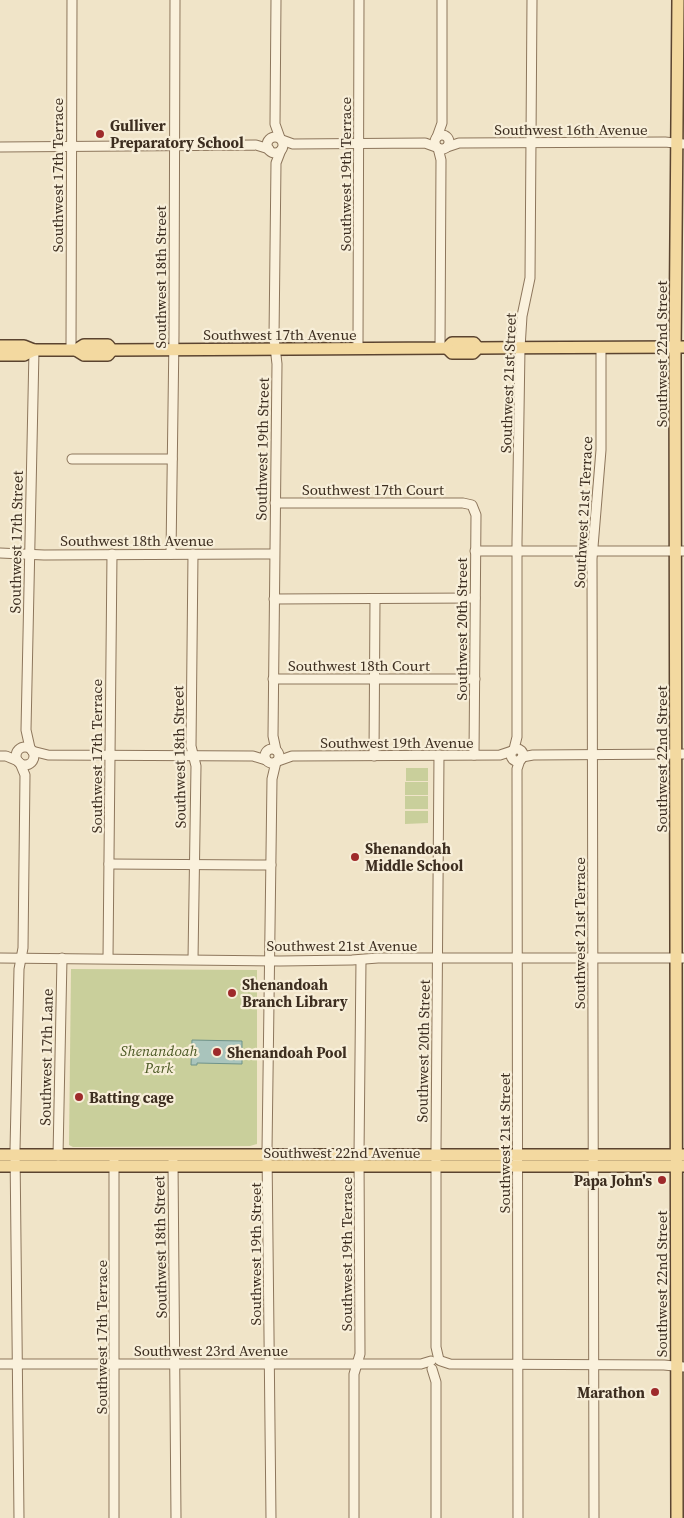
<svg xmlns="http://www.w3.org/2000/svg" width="684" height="1518" font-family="'Source Serif 4',serif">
  <rect width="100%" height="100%" fill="#f0e4c8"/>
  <!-- green -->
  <g fill="#c9cf9b">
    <rect x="406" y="768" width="22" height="13"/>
    <rect x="405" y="782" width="23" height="13"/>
    <rect x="405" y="796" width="23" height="13"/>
    <polygon points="405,811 428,811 428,823 405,824"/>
    <polygon points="71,969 257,970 257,1144 250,1146 73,1147 69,1145"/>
  </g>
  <!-- water -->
  <polygon fill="#a9c4bc" stroke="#6f938a" points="192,1040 242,1041 242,1064 197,1063 197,1065 191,1065"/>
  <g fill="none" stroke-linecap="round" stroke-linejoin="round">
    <!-- minor casing -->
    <g stroke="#8d765c" stroke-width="11">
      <g id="minor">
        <polyline points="276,0 275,124 280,138"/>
        <circle cx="442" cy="142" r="7"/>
        <polyline points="437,137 442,123 442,0"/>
        <circle cx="275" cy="145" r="8"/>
        <polyline points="282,140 293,144 425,143 436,147"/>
        <polyline points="0,147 256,145 269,149"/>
        <polyline points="447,147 459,143 665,142 684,144"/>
        <polyline points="438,148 441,160 440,348"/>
        <polyline points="358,348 359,0"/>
        <polyline points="71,350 72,0"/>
        <polyline points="72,459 172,459"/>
        <polyline points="275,503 463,503 472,505 476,515 474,755"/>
        <polyline points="475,551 684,551"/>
        <polyline points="0,553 44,555 274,554"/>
        <polyline points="171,554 174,335 175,0"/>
        <polyline points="274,599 475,598"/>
        <polyline points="273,679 475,679"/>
        <circle cx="25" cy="756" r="9"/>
        <polyline points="30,748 26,730 34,350"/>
        <circle cx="272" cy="756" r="7"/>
        <circle cx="517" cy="755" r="6"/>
        <polyline points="514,749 517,737 517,542 520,348 522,316 530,278 532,0"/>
        <polyline points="276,750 273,736 277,364 274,338 276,163 281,150"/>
        <polyline points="32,751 48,755 253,756 266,760"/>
        <polyline points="0,756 6,756 18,761"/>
        <polyline points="374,756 375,599"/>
        <polyline points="522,757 533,755 684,754"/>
        <polyline points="278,761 292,756 500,755 512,751"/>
        <polyline points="109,864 271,865"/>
        <polyline points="0,958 280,961 352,960 378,958 684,958"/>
        <polyline points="108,958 112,554"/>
        <polyline points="193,959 196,766 191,746 193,554"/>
        <polyline points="58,1156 62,958"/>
        <polyline points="114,1161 114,1518"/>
        <polyline points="173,1161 176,1518"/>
        <polyline points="439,1360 436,1347 436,1149 439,755"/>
        <polyline points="441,1361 450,1364 664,1365 684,1367"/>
        <polyline points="0,1364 421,1364 431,1361"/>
        <polyline points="432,1369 436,1382 436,1518"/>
        <polyline points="19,1518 15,1150 19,969 23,948 25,775 20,763"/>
        <polyline points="271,1518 267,1151 272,779 276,762"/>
        <polyline points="354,1518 354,1374 360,1354 359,1155 361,960"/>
        <polyline points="518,1518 517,769 520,760"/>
        <polyline points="594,1518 592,559 601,450 601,347"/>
      </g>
    </g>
    <!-- major casing -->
    <g stroke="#5b4430" stroke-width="14">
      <g id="major">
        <polyline points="0,346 24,346 34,350 76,350 84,345 108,345 112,350 447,348 452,343 474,343 478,348"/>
        <polyline points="447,348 452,353 473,353 478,348 684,347"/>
        <polyline points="76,350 84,355 108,355 112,350"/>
        <polyline points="0,355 24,355 34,350"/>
        <polyline points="0,1155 683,1155"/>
        <polyline points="0,1166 683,1166"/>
        <polyline points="677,1518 675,357 678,0"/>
      </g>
    </g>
    <!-- minor -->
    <use href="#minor" stroke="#faf1dc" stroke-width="9"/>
    <!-- major -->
    <use href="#major" stroke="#f3d9a0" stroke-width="11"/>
  </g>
  <!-- markers -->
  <g fill="#9e2a2b" stroke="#f7eed8" stroke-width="2">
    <circle cx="100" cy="134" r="5"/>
    <circle cx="355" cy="857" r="5"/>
    <circle cx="232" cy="993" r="5"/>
    <circle cx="217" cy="1052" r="5"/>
    <circle cx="79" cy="1097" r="5"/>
    <circle cx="662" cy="1180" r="5"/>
    <circle cx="655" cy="1392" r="5"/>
  </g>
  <g text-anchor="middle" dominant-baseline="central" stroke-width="4.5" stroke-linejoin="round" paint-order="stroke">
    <!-- poi labels -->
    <g font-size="15" font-weight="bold" fill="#3d2e20" stroke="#f7eed8" text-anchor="start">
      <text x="110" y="125">Gulliver<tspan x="110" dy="17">Preparatory School</tspan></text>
      <text x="365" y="848">Shenandoah<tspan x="365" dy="17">Middle School</tspan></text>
      <text x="242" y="984">Shenandoah<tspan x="242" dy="17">Branch Library</tspan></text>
      <text x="227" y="1052">Shenandoah Pool</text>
      <text x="89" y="1097">Batting cage</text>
      <text x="652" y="1180" text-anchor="end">Papa John's</text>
      <text x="645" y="1392" text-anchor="end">Marathon</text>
    </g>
    <!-- street labels -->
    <g font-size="15" fill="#3d2e20" stroke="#f7eed8">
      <text x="571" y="129">Southwest 16th Avenue</text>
      <text transform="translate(345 174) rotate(-90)">Southwest 19th Terrace</text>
      <text transform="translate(57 175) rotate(-90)">Southwest 17th Terrace</text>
      <text transform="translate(160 277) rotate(-90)">Southwest 18th Street</text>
      <text x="280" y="334">Southwest 17th Avenue</text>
      <text transform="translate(661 354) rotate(-90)">Southwest 22nd Street</text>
      <text transform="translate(508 383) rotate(-88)">Southwest 21st Street</text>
      <text transform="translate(262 449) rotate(-89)">Southwest 19th Street</text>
      <text x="373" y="489">Southwest 17th Court</text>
      <text transform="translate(583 512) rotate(-87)">Southwest 21st Terrace</text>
      <text x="137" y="540">Southwest 18th Avenue</text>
      <text transform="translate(16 542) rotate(-89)">Southwest 17th Street</text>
      <text transform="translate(461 629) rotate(-90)">Southwest 20th Street</text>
      <text x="359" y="665">Southwest 18th Court</text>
      <text x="397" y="742">Southwest 19th Avenue</text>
      <text transform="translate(96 756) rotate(-90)">Southwest 17th Terrace</text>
      <text transform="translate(179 757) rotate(-91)">Southwest 18th Street</text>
      <text transform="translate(661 759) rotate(-90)">Southwest 22nd Street</text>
      <text transform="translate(579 933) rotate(-90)">Southwest 21st Terrace</text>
      <text x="342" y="945">Southwest 21st Avenue</text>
      <text transform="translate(423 1051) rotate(-89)">Southwest 20th Street</text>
      <text transform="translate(46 1057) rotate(-89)">Southwest 17th Lane</text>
      <text transform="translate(504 1143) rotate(-90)">Southwest 21st Street</text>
      <text x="342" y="1152">Southwest 22nd Avenue</text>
      <text transform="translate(160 1247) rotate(-91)">Southwest 18th Street</text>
      <text transform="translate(255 1254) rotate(-90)">Southwest 19th Street</text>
      <text transform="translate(346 1254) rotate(-90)">Southwest 19th Terrace</text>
      <text transform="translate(661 1284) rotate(-90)">Southwest 22nd Street</text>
      <text transform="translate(101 1337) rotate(-90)">Southwest 17th Terrace</text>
      <text x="211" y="1350">Southwest 23rd Avenue</text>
    </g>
    <!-- park labels -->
    <g font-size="15" font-style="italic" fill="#4d5a26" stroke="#f7eed8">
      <text x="159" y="1050">Shenandoah<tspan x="159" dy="17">Park</tspan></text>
    </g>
  </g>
</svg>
